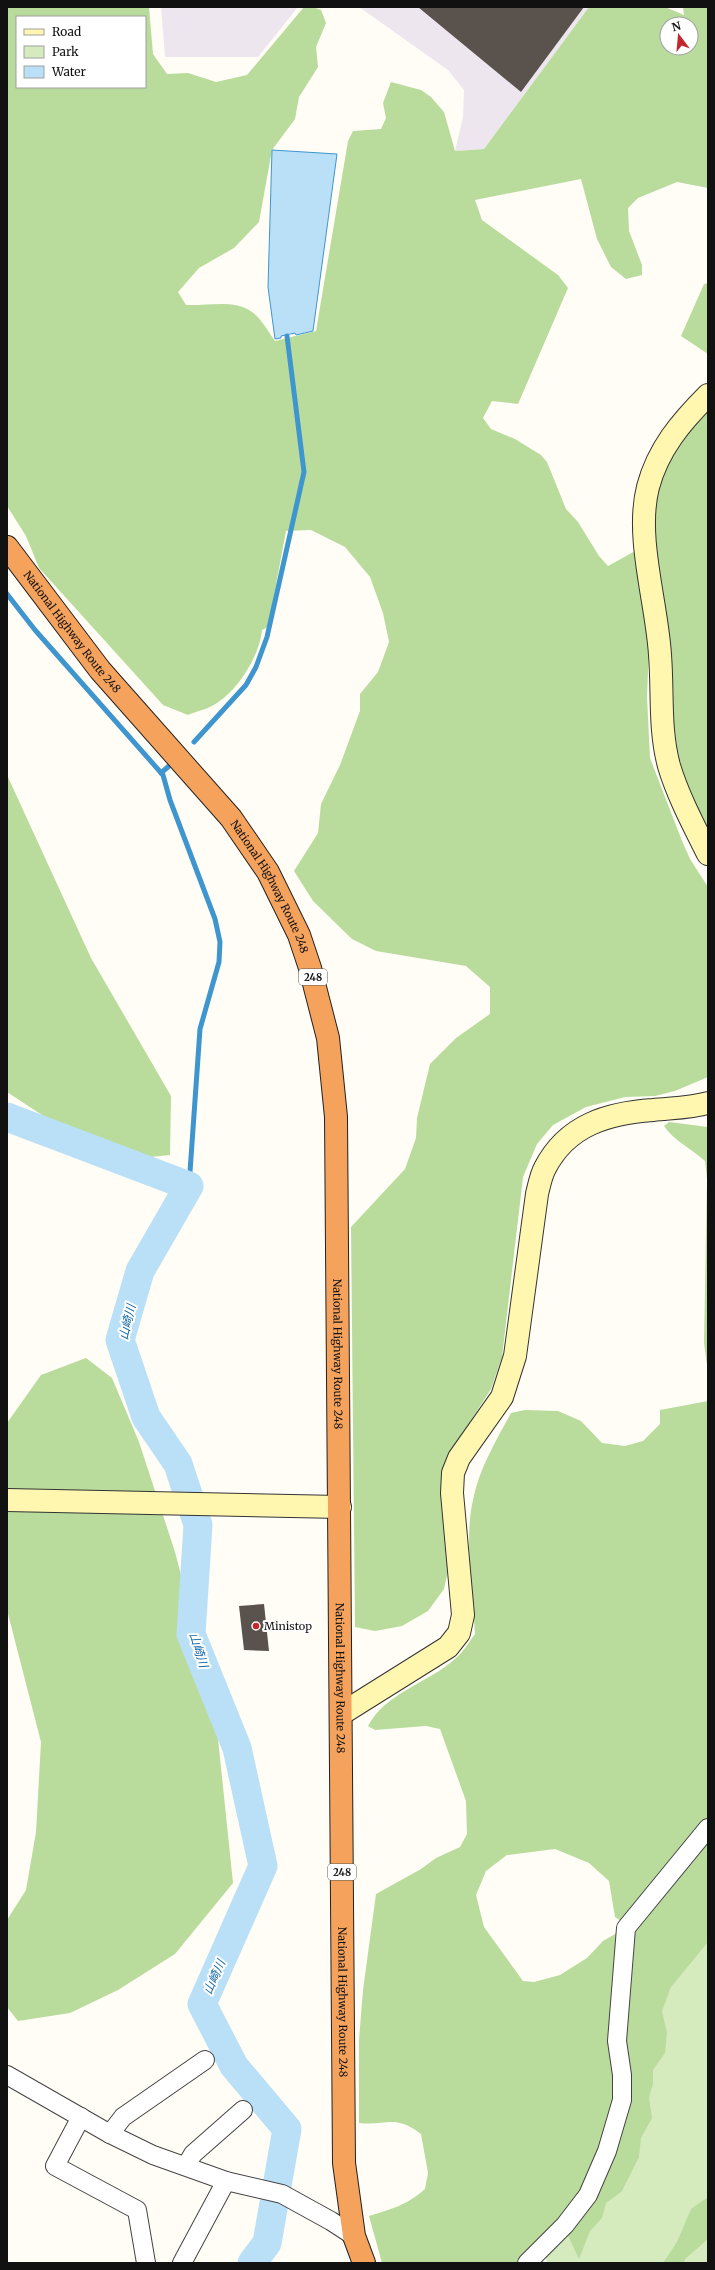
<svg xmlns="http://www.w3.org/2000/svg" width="715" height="2270" font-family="Merriweather,'Noto Sans JP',serif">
  <rect width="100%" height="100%" fill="#fffdf5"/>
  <!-- industrial -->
  <g fill="#eee6ef">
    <polygon points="161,7 298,7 258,57 165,57"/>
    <polygon points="359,7 589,7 484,149 455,151 463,117 464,90 448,70"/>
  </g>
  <!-- green -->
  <polygon fill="#d5ebbd" points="708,1834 708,2263 548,2263 543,2252"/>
  <!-- forest -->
  <g fill="#b9dc9c" fill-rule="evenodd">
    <path d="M7 7H149L153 54 167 74 188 73 216 82 247 75 304 7H313L321 10 326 23 316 47 318 67 299 97 295 119 272 150 259 222 234 248 199 268 178 292 186 305C208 306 234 299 252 312 261 318 269 333 275 341L316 331 348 141 353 131 381 129 386 118 383 103 391 82 421 90 431 97 444 112 455 151 484 149 589 7H665L684 15 683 7H708V188L677 182 638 198 628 208 629 231 642 265V275L626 279 611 267 597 239 581 179 475 200 482 220 558 275 568 288 518 404 492 401 483 418 491 429 515 439 541 455 547 462 566 509 578 522 599 556 608 566 637 550 649 646 647 697 650 758 682 841 690 859 708 887V1077L675 1091 655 1096 625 1097 586 1107 553 1125 537 1144 523 1177 502 1357 491 1389 457 1442 448 1571 444 1589 428 1611 402 1626 375 1631 355 1627 351 1227 405 1169 416 1138 417 1118 430 1064 456 1038 490 1014V987L466 966 376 951 352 939 313 901 294 871 318 833 321 804 340 765 360 711V694L378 672 389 642 383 613 370 577 345 547 311 530 286 531 268 627 262 630C260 655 238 690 217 703 209 709 197 711 188 715L163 705 39 568 26 536 7 506ZM17 17H145V87H17ZM667 24H691V48H667Z"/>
    <polygon points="708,283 708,354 681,336 704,284"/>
    <path d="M708 408V829C692 795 674 759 671 721 669 690 671 659 667 627 662 585 649 534 656 492 661 461 687 430 708 408Z"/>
    <polygon points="7,775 91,958 171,1096 170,1155 112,1161 7,1092"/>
    <path d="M669 1122 708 1127V1373L704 1343 707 1179 705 1161C691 1148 674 1141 664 1126Z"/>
    <polygon points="86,1358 112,1378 139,1442 175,1552 214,1700 233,1883 175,1954 118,1990 70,2013 18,2021 7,2007 7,1920 26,1890 36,1832 41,1742 7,1610 7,1423 41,1375"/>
    <path d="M708 1401V1822L624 1923 615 1917 609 1881 589 1863 555 1849 507 1855 486 1871 476 1895 484 1927 523 1981 534 1982 560 1975 587 1958 603 1941 622 1930 620 2099 585 2194 522 2263H382L369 2216C392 2209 407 2205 425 2189L428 2173 421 2134C394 2114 388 2126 359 2123V2040L363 1990 376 1894 421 1869 436 1858 460 1847 467 1834 466 1801 440 1729 426 1726 375 1730 368 1726C386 1692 429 1683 456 1658 464 1651 469 1642 475 1634 473 1593 464 1539 473 1500 479 1469 496 1441 511 1413L525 1410 558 1411 581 1421 602 1443 625 1446 643 1441 660 1424V1410Z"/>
    <polygon points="708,1834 708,1942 671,1987 662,2011 667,2033 665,2053 653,2070 653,2084 649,2098 652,2118 641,2138 639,2157 622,2191 606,2203 602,2218 590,2231 579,2259 565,2229 611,2150 627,1930"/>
    <polygon points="708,2197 708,2239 685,2259 684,2263 663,2263 677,2242 691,2209"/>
  </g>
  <!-- water -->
  <polygon fill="#b9e0f7" stroke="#3f96cf" points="272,150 337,154 313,331 296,335 295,333 281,336 281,338 275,339 268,287"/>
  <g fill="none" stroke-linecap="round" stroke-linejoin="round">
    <!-- stream -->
    <g stroke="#3f96cf" stroke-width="5">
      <polyline points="7,594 35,630 163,775 170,800 215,919 220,942 219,962 200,1029 189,1186"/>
      <polyline points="194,742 246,685 256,667 267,637 304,472 287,336"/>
      <polyline points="161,773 169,766"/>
    </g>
    <!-- river -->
    <polyline stroke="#b9e0f7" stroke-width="29" points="7,1117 189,1186 140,1271 120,1340 146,1417 178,1464 198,1525 191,1634 237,1748 263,1866 202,2004 234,2066 287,2129 267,2243 252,2263"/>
  </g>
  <!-- building -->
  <g fill="#5a524d">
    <polygon points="418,7 584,7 521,92"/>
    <polygon points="264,1604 269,1651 244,1650 239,1606"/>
  </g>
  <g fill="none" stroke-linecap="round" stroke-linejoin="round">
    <!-- street casing -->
    <g stroke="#444" stroke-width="20">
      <g id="street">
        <polyline points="7,2075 110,2134 153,2155 226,2181 282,2194 331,2221 354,2236"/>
        <polyline points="81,2117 55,2166 137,2210 146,2263"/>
        <polyline points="110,2134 123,2117 205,2060"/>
        <polyline points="186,2166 193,2154 243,2110"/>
        <polyline points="182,2263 226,2181"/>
        <polyline points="527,2263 565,2225 588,2195 607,2151 622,2100 622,2075 617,2041 626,1928 708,1828"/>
      </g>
    </g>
    <!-- secondary casing -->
    <g stroke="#333" stroke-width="24">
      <g id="secondary">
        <path d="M708 395C681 422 658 449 648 487 635 537 657 603 660 655 663 692 659 729 669 766 678 796 694 826 708 854"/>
        <polyline points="7,1500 340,1507"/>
        <path d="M341 1714 448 1647 459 1633 463 1615 452 1493 453 1473 459 1458 502 1397 515 1356 537 1194C539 1186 541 1175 545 1168 567 1125 608 1113 653 1110 672 1108 690 1108 708 1103"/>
      </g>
    </g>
    <!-- highway casing -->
    <g stroke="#222" stroke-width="24">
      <g id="highway">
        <path id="s1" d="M7 547 100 670 231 818 268 872 299 935 310 968 328 1038 336 1117 344 2163 354 2236 364 2263"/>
      </g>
    </g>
    <!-- street -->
    <use href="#street" stroke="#fff" stroke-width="18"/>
    <!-- secondary -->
    <use href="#secondary" stroke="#fff6b0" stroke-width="22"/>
    <!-- highway -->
    <use href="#highway" stroke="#f5a25d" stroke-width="22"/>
  </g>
  <!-- markers -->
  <circle fill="#c4262e" stroke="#fff" stroke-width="1.5" cx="256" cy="1626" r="4"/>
  <g text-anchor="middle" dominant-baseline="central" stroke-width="4" stroke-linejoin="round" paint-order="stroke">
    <!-- shield labels -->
    <g fill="#fff" stroke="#585858" stroke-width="1">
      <rect x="299" y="969" width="28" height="16" rx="3"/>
      <rect x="328" y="1864" width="28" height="16" rx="3"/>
    </g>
    <g font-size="10" font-weight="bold" fill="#111">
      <text x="313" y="977">248</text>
      <text x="342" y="1872">248</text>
    </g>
    <!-- street labels -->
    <g font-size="11" fill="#111" stroke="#fff">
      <text stroke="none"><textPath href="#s1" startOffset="107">National Highway Route 248</textPath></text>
      <text stroke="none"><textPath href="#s1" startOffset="431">National Highway Route 248</textPath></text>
      <text stroke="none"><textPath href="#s1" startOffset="911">National Highway Route 248</textPath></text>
      <text stroke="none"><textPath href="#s1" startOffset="1235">National Highway Route 248</textPath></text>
      <text stroke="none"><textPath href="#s1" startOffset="1559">National Highway Route 248</textPath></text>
    </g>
    <!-- poi labels -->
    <g font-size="11" fill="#111" stroke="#fff" text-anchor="start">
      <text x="264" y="1626">Ministop</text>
    </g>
    <!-- water labels -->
    <g font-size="12" font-style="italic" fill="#1768a6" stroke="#fff">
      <text transform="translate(127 1322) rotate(-77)">山崎川</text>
      <text transform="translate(199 1650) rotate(72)">山崎川</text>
      <text transform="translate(214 1977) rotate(-66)">山崎川</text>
    </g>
  </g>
  <!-- border -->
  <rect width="715" height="2270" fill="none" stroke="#111111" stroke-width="16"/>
  <!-- legend -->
  <rect x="16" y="16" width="130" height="72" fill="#ffffff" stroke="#a0a0a0"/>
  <rect x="24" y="29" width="20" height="6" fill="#fff6b0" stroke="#a0a0a0"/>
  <text x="52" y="36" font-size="12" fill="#111111">Road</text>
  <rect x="24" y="46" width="20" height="12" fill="#d5ebbd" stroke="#a0a0a0"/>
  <text x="52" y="56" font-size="12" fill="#111111">Park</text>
  <rect x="24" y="66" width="20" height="12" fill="#b9e0f7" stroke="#a0a0a0"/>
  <text x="52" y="76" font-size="12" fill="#111111">Water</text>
  <!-- north arrow -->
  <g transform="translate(679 36) rotate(344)"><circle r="19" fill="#ffffff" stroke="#a0a0a0"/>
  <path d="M0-3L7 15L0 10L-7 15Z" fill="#c4262e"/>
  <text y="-6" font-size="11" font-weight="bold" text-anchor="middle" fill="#111111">N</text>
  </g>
</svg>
